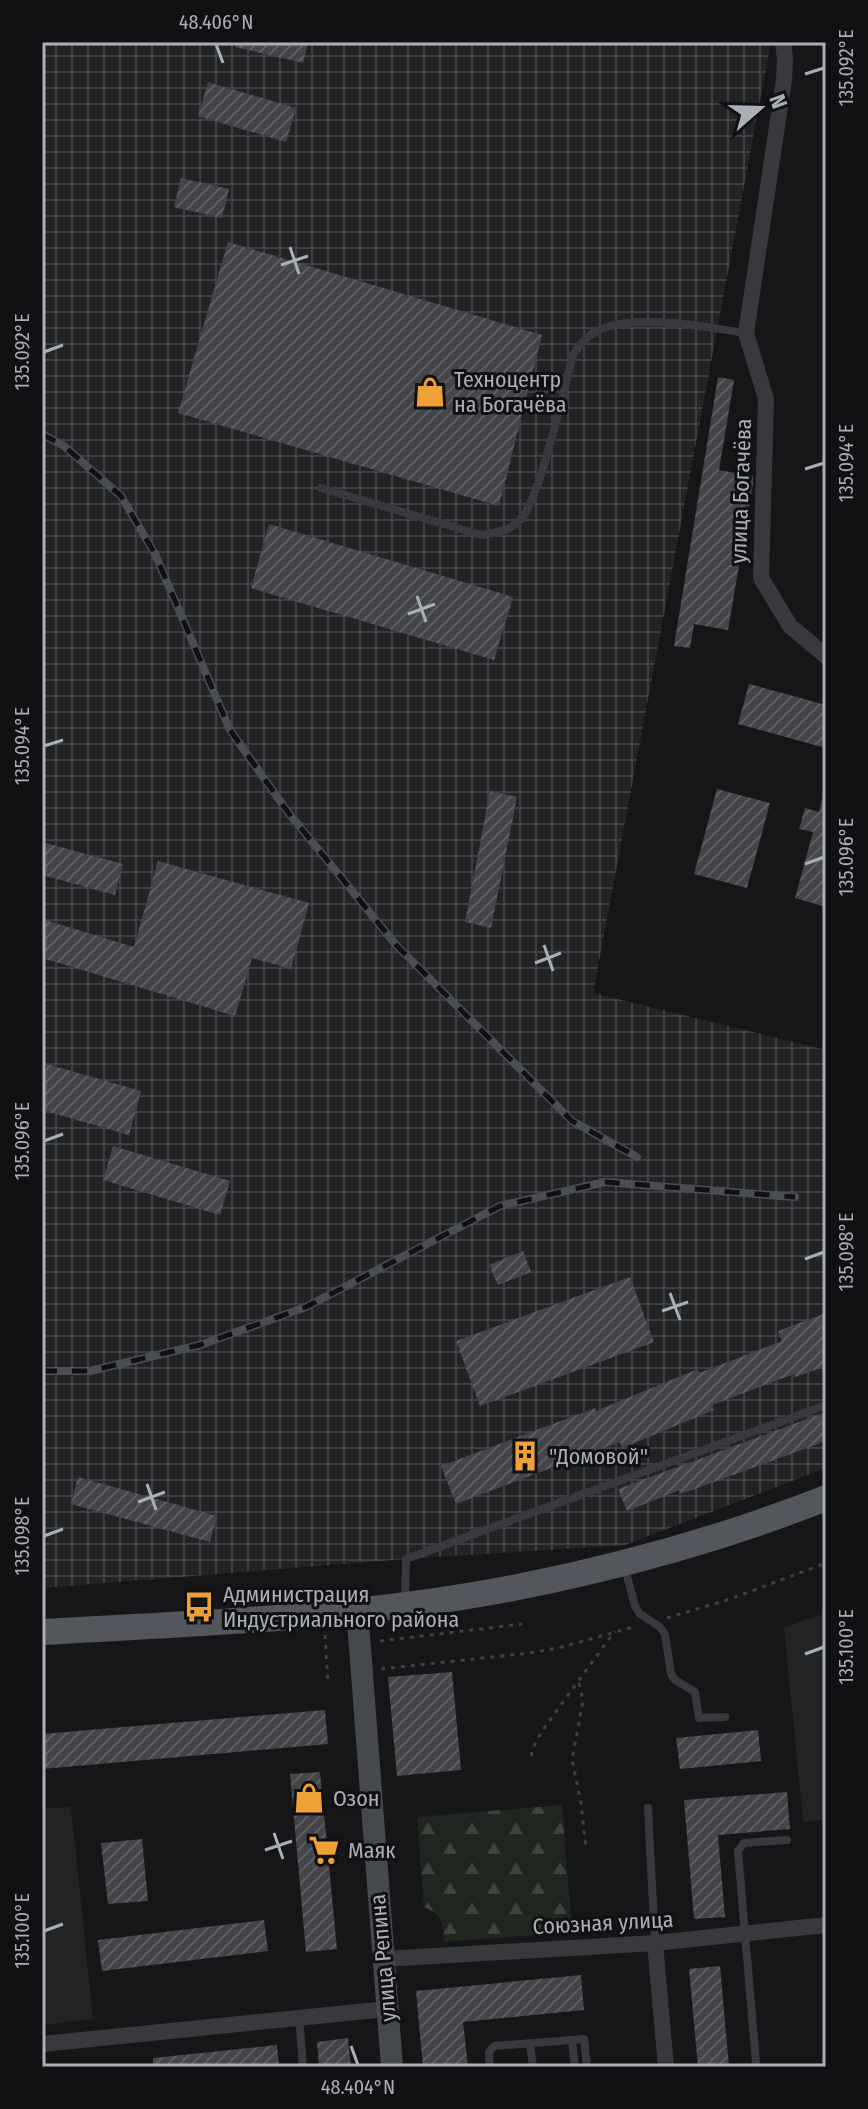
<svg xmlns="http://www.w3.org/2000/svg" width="868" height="2109" font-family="'Fira Sans Condensed',sans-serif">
  <defs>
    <pattern id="industrial-grid" width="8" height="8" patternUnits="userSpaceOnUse" patternTransform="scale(2)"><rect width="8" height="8" fill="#222325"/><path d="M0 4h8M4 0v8" fill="none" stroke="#3f4043"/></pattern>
    <pattern id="forest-firs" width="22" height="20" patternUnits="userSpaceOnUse" patternTransform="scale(2)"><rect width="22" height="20" fill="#1e261f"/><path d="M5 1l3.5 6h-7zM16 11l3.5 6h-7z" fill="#3c433d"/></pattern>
    <pattern id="building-hatch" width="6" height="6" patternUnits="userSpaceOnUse" patternTransform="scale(2)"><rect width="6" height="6" fill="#434548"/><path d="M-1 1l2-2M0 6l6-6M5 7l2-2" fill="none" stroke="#5b5d60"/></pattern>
  </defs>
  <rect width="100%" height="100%" fill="#161618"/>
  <!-- built -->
  <g fill="#222325">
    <polygon points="826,1613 826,1819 803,1822 784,1627"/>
    <polygon points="71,1807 93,2019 42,2025 42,1809"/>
  </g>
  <!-- industrial -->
  <polygon fill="url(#industrial-grid)" points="42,42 771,42 593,993 826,1050 826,1468 625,1545 406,1559 42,1588"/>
  <!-- forest -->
  <path fill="url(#forest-firs)" d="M562 1805 572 1932 444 1942C442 1922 443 1915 424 1907L417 1817Z"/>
  <!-- building -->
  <g fill="url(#building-hatch)">
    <polygon points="236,42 308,42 303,63 235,47"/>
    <polygon points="208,82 296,108 286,142 198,116"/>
    <polygon points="181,178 229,189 222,218 174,207"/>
    <polygon points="228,242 542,335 499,506 178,413"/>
    <polygon points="718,377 734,380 719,470 753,476 753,483 728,630 694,624 690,648 674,646"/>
    <polygon points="269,524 513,597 494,660 251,588"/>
    <polygon points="749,684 826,705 826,731 822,747 738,724"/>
    <polygon points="717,789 770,803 747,888 694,874"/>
    <polygon points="490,791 517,797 491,928 465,922"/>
    <polygon points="822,799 826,800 826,907 795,898 813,832 799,829 805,808 819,812"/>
    <polygon points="42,842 123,864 115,895 42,875"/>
    <polygon points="158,861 309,903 291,969 252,958 235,1016 42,958 42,919 134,947"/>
    <polygon points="47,1064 141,1091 129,1135 42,1110 42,1083"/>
    <polygon points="113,1146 230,1181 220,1215 103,1180"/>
    <polygon points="523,1251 531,1272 498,1285 489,1265"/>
    <polygon points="630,1277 654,1342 480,1406 456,1341"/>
    <polygon points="826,1313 826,1366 795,1377 794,1374 712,1405 714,1410 622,1448 620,1442 456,1504 441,1466 595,1408 596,1411 698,1369 699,1373 782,1341 778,1331"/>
    <polygon points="826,1412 826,1441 681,1494 680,1490 627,1511 618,1489"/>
    <polygon points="78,1477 217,1516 210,1542 71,1504"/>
    <polygon points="452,1672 461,1770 397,1776 388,1677"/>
    <polygon points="325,1710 328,1744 42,1769 42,1734"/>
    <polygon points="758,1730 761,1761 680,1769 676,1738"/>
    <polygon points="320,1772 337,1949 306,1952 290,1774"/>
    <polygon points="787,1792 790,1829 718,1835 725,1917 694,1919 684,1800"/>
    <polygon points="142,1839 148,1901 108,1904 101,1843"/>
    <polygon points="264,1920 268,1951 102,1971 98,1940"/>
    <polygon points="720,1966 729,2067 698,2067 689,1969"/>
    <polygon points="581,1975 584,2010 463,2022 468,2067 423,2067 416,1991"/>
    <polygon points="348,2038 351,2067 319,2067 317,2042"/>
    <polygon points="277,2045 279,2067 153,2067 153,2058"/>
  </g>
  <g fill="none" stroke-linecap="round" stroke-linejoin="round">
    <!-- path -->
    <g stroke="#3d4044" stroke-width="3" stroke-dasharray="4 6" stroke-linecap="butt">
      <polyline points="667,1618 730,1599 826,1563"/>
      <polyline points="325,1635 328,1683"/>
      <polyline points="380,1641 522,1624"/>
      <polyline points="381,1669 530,1653 562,1647 637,1626"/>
      <polyline points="579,1683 583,1701 572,1760 581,1803 586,1848"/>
      <polyline points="531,1756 536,1741 547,1724 615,1631"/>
    </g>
    <!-- lane -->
    <g stroke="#37393d" stroke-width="8">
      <path d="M321 488 481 535C497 533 509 531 520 520 540 500 564 388 573 355 579 346 585 337 595 332 629 312 708 327 745 333"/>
      <polyline points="625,1568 635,1606 640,1614 660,1627 665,1635 671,1674 675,1680 695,1692 699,1718 725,1717"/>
      <polyline points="405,1603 406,1559 826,1405"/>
      <polyline points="648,1808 655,1943"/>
      <polyline points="299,2018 303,2067"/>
      <polyline points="572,2040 575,2067"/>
      <polyline points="530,2043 533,2067"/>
      <polyline points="756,2063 738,1851 744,1843 787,1840"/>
      <polyline points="490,2067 489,2052 494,2046 584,2039 587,2067"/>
    </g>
    <!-- street -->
    <g stroke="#37393d" stroke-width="16">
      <polyline points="783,42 785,59 784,80 746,333 766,399 761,578 790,626 826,656"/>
      <polyline points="655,1943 666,2067"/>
      <polyline points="383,1959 655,1943 826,1925"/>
      <polyline points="42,2044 387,2009"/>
    </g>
    <!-- secondary -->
    <polyline stroke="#45484d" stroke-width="22" points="357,1609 392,2067"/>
    <!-- primary -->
    <path stroke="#53565c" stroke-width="26" d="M42 1632C200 1623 362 1618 518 1587 623 1566 727 1537 826 1498"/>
    <!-- rail casing -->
    <g stroke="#4a4d52" stroke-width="8">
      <g id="rail">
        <polyline points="42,434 64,446 121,496 155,554 230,730 287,811 397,946 572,1121 637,1157"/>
        <polyline points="42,1371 90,1371 200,1345 306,1307 500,1206 605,1182 795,1197"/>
      </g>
    </g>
    <!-- rail -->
    <use href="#rail" stroke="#111113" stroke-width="5" stroke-dasharray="15" stroke-linecap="butt"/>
  </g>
  <!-- ticks -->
  <path fill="none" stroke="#a9afb8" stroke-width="3" d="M216 44 223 63M805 74 824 68M290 247 299 274M281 265 308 256M44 352 63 345M805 469 824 463M417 596 426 622M408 614 435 604M44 746 63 740M805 864 824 857M544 945 553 971M535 963 561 953M44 1141 63 1134M805 1259 824 1252M670 1293 680 1320M662 1311 688 1302M147 1484 156 1510M138 1502 165 1492M44 1536 63 1529M805 1654 824 1647M274 1833 283 1859M265 1850 292 1841M44 1931 63 1924M351 2046 358 2065"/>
  <!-- icons -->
  <defs>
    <g id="shop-bare" transform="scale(2.4)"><path d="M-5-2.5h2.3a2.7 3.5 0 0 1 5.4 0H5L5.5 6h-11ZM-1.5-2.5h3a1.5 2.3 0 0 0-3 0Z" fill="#efa037" stroke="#111113" stroke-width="2.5" paint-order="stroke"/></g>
    <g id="building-bare" transform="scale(2.4)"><path d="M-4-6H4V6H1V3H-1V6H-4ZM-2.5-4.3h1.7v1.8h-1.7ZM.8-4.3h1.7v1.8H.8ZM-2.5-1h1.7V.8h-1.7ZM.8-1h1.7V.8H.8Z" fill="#efa037" stroke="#111113" stroke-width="2.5" paint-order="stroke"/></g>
    <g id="bus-bare" transform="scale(2.4)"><path d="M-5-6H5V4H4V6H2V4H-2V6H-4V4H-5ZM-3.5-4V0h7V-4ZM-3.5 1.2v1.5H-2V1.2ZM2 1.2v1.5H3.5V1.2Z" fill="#efa037" stroke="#111113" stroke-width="2.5" paint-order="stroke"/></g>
    <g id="supermarket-bare" transform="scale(2.4)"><path d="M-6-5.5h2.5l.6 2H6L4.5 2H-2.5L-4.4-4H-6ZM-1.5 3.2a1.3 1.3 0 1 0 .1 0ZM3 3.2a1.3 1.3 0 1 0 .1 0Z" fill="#efa037" stroke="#111113" stroke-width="2.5" paint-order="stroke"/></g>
  </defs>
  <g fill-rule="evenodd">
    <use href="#shop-bare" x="430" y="392"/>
    <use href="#building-bare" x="525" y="1456"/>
    <use href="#bus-bare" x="199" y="1607"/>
    <use href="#shop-bare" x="309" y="1798"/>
    <use href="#supermarket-bare" x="324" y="1850"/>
  </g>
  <g text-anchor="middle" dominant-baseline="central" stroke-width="6" stroke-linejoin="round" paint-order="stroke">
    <!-- poi labels -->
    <g font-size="22" fill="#a9afb8" stroke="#111113" text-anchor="start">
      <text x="454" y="379">Техноцентр<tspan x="454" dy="25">на Богачёва</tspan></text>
      <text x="549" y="1456">"Домовой"</text>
      <text x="223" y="1594">Администрация<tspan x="223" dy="25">Индустриального района</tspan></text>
      <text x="333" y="1798">Озон</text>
      <text x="348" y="1850">Маяк</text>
    </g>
    <!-- street labels -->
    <g font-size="22" fill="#a9afb8" stroke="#111113">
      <text transform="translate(741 491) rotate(-88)">улица Богачёва</text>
      <text transform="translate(603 1923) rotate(-3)">Союзная улица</text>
      <text transform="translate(383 1958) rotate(-95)">улица Репина</text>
    </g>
  </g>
  <!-- border -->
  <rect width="868" height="2109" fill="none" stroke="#111113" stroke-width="88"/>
  <!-- north arrow -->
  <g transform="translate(760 108) rotate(70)" stroke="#111113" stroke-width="6" paint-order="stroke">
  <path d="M0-6L14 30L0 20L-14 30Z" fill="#a9afb8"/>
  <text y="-12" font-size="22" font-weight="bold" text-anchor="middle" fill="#a9afb8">N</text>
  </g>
  <rect x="44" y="44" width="780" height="2021" fill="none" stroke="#a9afb8" stroke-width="3"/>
  <g font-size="20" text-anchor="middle" fill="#a9afb8">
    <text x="216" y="29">48.406°N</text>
    <text transform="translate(846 68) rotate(-90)" y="7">135.092°E</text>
    <text transform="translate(22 352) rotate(-90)" y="7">135.092°E</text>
    <text transform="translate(846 463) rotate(-90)" y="7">135.094°E</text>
    <text transform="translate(22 746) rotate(-90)" y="7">135.094°E</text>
    <text transform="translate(846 857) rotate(-90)" y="7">135.096°E</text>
    <text transform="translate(22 1141) rotate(-90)" y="7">135.096°E</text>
    <text transform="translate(846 1252) rotate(-90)" y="7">135.098°E</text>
    <text transform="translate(22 1536) rotate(-90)" y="7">135.098°E</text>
    <text transform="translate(846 1647) rotate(-90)" y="7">135.100°E</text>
    <text transform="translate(22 1931) rotate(-90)" y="7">135.100°E</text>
    <text x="358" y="2094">48.404°N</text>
  </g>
</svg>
